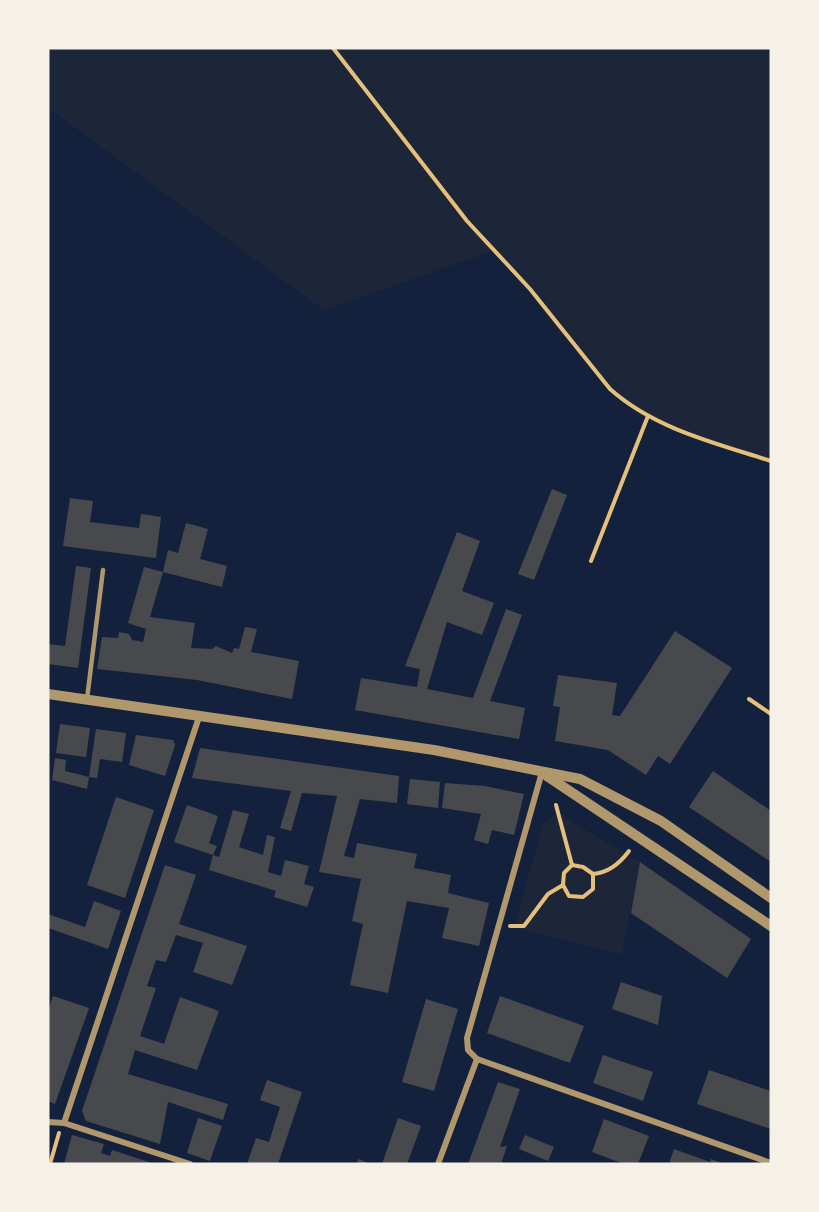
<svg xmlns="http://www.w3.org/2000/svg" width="819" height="1212" font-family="Jost,sans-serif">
  <rect width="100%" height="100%" fill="#14213d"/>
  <!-- green -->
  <g fill="#1d2539">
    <path d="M48 48H771V461C735 450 678 434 646 415 590 380 538 302 496 250L324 310 48 108Z"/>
    <polygon points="557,813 640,862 622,954 514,928 543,824"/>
  </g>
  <!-- building -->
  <g fill="#48494c">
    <polygon points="552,489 567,495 534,580 518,574"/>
    <polygon points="70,498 93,501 90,522 139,528 141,514 161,517 156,558 63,546"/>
    <polygon points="186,523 208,529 200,559 227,566 222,587 163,572 150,617 195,623 191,648 212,649 216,646 232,653 234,648 239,649 245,627 257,629 251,652 299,661 292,699 197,680 97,669 102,637 118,638 119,632 129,634 132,640 143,642 146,629 128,623 144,567 163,572 168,550 178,553"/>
    <polygon points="457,532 480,541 462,591 494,603 482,635 447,622 427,689 473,698 506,609 522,615 490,701 525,708 519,739 355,710 361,678 417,687 420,669 405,666"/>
    <polygon points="76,566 91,568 78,668 48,664 48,644 65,646"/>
    <polygon points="675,631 732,668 670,764 658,756 646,775 608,750 555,741 560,707 553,706 558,675 617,683 612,715 620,716"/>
    <polygon points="60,724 90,728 86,757 56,753"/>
    <polygon points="96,729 126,733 122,762 100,759 97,778 89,777"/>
    <polygon points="136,735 173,740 175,745 165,776 129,765"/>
    <polygon points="200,748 399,776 397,803 360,799 344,856 354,858 357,843 417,854 414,868 451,875 448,893 489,903 479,946 442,938 449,908 407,901 388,993 350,985 363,924 352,921 361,879 319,872 337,796 302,793 291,831 280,828 291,791 192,778"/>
    <polygon points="55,758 66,760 65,771 89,777 87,789 52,780"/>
    <polygon points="713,771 771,811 771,862 689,807"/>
    <polygon points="410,779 440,782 438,808 407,804"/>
    <polygon points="445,783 485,786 524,794 514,835 492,830 488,844 474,840 481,814 442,808"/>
    <polygon points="116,797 154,810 125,898 87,885"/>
    <polygon points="187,805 218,816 209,843 217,846 213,855 174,842"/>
    <polygon points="233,810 249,814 239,847 263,855 267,835 275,837 268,872 281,876 285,860 309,866 304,884 314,887 307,907 274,897 276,891 209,870 213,855 219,857"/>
    <polygon points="640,862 751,939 727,978 631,913"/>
    <polygon points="165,865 196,875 179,924 247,946 232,985 193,972 203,943 176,935 166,962 156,960 147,986 156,988 140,1036 164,1044 180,997 219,1011 197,1070 135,1050 128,1074 228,1104 223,1120 168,1102 160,1144 86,1121 82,1111"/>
    <polygon points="94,901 121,911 108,949 48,928 48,914 85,927"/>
    <polygon points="621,982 662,996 658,1025 612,1009"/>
    <polygon points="53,996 89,1008 55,1104 48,1101 48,1011"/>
    <polygon points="500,996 584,1026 570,1063 487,1033"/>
    <polygon points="426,999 458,1009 434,1091 402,1082"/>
    <polygon points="603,1055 653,1072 643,1101 593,1083"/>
    <polygon points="709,1070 771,1091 771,1129 697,1104"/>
    <polygon points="267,1080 302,1092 278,1164 247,1164 256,1138 269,1142 280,1107 260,1100"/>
    <polygon points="498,1082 520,1089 500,1147 507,1146 501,1164 468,1164"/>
    <polygon points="198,1118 222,1126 210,1161 187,1153"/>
    <polygon points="398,1118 421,1126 407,1164 382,1164"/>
    <polygon points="604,1119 649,1136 638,1164 624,1164 592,1152"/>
    <polygon points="72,1135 104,1144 101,1153 110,1156 112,1150 155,1164 64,1164"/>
    <polygon points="525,1135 554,1147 548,1161 519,1149"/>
    <polygon points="674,1149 710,1162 711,1159 724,1164 669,1164"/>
    <polygon points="358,1159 371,1164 357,1164"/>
  </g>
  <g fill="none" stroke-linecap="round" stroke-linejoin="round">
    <!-- path -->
    <g stroke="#e5c07b" stroke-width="4">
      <path d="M333 48 467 221 530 289 610 389C655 429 715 443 771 461"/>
      <polyline points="591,561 648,416"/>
      <polyline points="749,699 771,714"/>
      <polyline points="556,805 572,865 564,873 563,885"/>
      <path d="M572 865 583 867 593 874C608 873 620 863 629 851"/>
      <polyline points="510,926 524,926 548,894 563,885 569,896 583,897 593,889 593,874"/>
      <polyline points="50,1164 59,1133"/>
    </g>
    <!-- service -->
    <polyline stroke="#b1986c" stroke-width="4.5" points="87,699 103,570"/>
    <!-- minor -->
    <g stroke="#b1986c" stroke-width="6">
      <polyline points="542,772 467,1038 468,1050 477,1059 771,1163"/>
      <polyline points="48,1122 64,1123 190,1164"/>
      <polyline points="64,1123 199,717"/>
      <polyline points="438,1164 477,1059"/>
    </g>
    <!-- tertiary -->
    <g stroke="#b1986c" stroke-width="10">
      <polyline points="48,694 434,750 580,779 661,821 771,898"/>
      <polyline points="547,776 771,926"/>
    </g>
  </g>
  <!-- border -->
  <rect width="819" height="1212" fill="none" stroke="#f6f1e7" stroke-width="99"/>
</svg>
